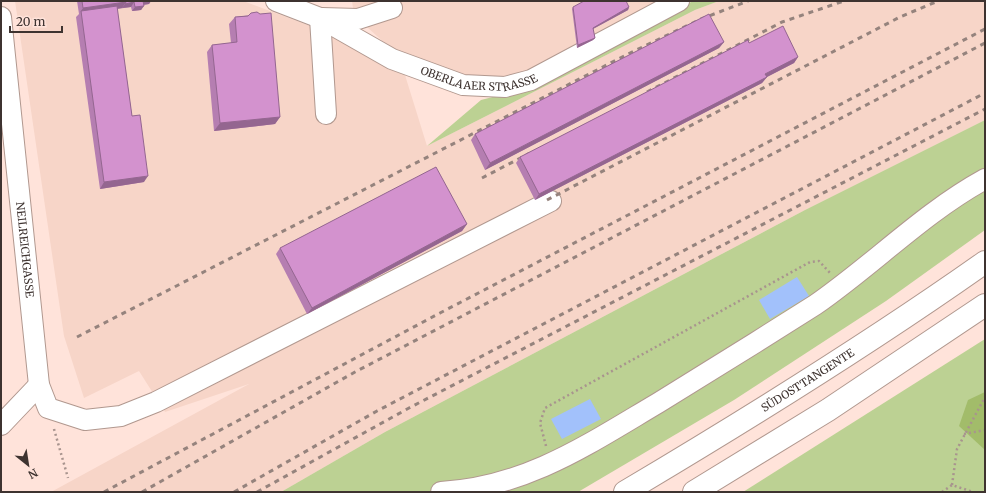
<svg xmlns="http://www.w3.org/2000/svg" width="986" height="493" font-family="Merriweather,serif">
  <rect width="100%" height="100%" fill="#ffe3da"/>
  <!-- built -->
  <g fill="#f7d5c8">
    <polygon points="15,1 243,1 334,35 405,75 427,146 695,10 719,1 985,1 985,120 805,210 385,432 281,492 51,492 249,384 165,412 139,371 84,398 64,336"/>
    <polygon points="352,1 671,1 535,73 465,81 397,54 358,19 353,8"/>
  </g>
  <!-- green -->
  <g fill="#bcd193">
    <polygon points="693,1 719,1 695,10 427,146 481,100 524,89"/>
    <polygon points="985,120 985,230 886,301 734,400 578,492 281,492 385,432 805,210"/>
    <polygon points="985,339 985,492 743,492"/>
  </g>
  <!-- forest -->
  <polygon fill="#a2bc6a" points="985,392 985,450 959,426 968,400"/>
  <!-- water -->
  <g fill="#a2c1fb">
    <polygon points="797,277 809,296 770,319 759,300"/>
    <polygon points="590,399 601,419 562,439 551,419"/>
  </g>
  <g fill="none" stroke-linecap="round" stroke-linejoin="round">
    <!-- minor casing -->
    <g stroke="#b1988f" stroke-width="22">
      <g id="minor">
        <path id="s1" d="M276 1 320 18 392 59 463 85 505 87 531 80 679 1"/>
        <path id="s2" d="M1 17 39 385 48 408 85 420 121 416 156 402 551 201"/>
        <polyline points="320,18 326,114"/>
        <polyline points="322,18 358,19 392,8"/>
        <polyline points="1,425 39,385"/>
        <path d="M441 492C526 487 587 445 658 403 710 371 763 338 815 305 873 265 923 213 985 179"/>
      </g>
    </g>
    <!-- highway casing -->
    <g stroke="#b1988f" stroke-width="24">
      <g id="highway">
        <path id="s3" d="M625 492C748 419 869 344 985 262"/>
        <polyline points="694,492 828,410 985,305"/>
      </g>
    </g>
    <!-- path -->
    <g stroke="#a8948e" stroke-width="2.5" stroke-dasharray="2 3" stroke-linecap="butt">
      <polyline points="54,429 68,478"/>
      <polyline points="964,434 985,430"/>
      <polyline points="546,446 540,423 545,408 810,262 819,261 830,273"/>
      <polyline points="952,485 957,449 985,397"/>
      <polyline points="942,492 952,485 973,492"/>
    </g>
    <!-- minor -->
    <use href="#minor" stroke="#fff" stroke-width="20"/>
    <!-- highway -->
    <use href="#highway" stroke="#fff" stroke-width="22"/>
    <!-- rail -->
    <g stroke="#95837d" stroke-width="3" stroke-dasharray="5 5" stroke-linecap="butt">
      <polyline points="647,92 782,22 844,1"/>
      <polyline points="482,178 530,153"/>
      <polyline points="547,200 900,17 938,1"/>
      <polyline points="77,337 630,53 701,19 748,1"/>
      <polyline points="104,492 440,313 985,29"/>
      <polyline points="142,492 355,372 985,43"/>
      <polyline points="234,492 377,411 985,93"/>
      <polyline points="257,492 409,408 985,109"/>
    </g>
  </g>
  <!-- wall -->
  <g fill="#b57eb1">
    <polygon points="77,1 151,1 149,4 144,5 141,10 132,11 131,7 117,9 132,116 144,182 100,189 76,17 79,14"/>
    <polygon points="573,7 629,7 628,10 593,29 595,38 593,40 577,48 572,9"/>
    <polygon points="260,14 280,117 275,124 214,131 207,52 212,45 231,43 229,24 235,17"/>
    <polygon points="724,42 719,48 485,170 471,140 475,134"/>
    <polygon points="749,43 798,57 794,63 767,77 762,83 535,200 516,163 520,157"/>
    <polygon points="467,224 462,231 307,314 276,254 280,248"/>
  </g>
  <!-- shaded-wall -->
  <g fill="#946690">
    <polygon points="143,1 151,1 149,4 140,5"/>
    <polygon points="126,2 122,8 81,14 81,11 83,8"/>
    <polygon points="134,2 131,7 122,8 125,4"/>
    <polygon points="144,6 141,10 132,11 135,7"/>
    <polygon points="629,7 628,10 591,30 593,28"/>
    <polygon points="595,38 593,40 577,48 578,45"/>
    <polygon points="724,42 719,48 485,170 490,163"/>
    <polygon points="798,57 794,63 761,80 765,74"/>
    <polygon points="767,77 762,83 535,200 539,194"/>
    <polygon points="280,117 275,124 214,131 220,123"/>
    <polygon points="148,176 144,182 100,189 104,182"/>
    <polygon points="467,224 462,231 307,314 312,308"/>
  </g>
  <!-- building -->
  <g fill="#d392ce" stroke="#946690">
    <polygon points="82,1 126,1 126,2 83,8"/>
    <polygon points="126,1 143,1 144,6 135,7 134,2 125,4 126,2"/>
    <polygon points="584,1 626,1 629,7 593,28 595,38 578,45 573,7"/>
    <polygon points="117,6 132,116 140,115 148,176 104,182 81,11"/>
    <polygon points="257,12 260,14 271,13 280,117 220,123 212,45 237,42 235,17 248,16 251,13"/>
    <polygon points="709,14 724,42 490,163 475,134"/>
    <polygon points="783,26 798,57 765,74 767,77 539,194 520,157 748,40 749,43"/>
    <polygon points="436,167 467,224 312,308 280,248"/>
  </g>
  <g text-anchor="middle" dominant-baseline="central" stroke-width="4" stroke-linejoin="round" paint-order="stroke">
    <!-- street labels -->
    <g font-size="11" fill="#3e3330" stroke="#ffe3da">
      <text stroke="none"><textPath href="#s1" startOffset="221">OBERLAAER STRASSE</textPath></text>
      <text stroke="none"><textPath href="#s2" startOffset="234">NEILREICHGASSE</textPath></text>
      <text stroke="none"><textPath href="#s3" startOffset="214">SÜDOSTTANGENTE</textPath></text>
    </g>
  </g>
  <!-- border -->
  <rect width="986" height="493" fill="none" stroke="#3e3330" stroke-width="4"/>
  <!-- north arrow -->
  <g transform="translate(28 465) rotate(150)" stroke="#ffe3da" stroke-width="3" paint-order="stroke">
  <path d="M0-3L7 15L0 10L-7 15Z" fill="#3e3330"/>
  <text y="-6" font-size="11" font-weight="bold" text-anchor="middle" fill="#3e3330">N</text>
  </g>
  <!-- scale -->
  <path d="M10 26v6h52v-6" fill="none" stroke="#3e3330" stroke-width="2"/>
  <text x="16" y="26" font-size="12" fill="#3e3330" stroke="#ffe3da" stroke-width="3" paint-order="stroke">20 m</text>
</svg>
